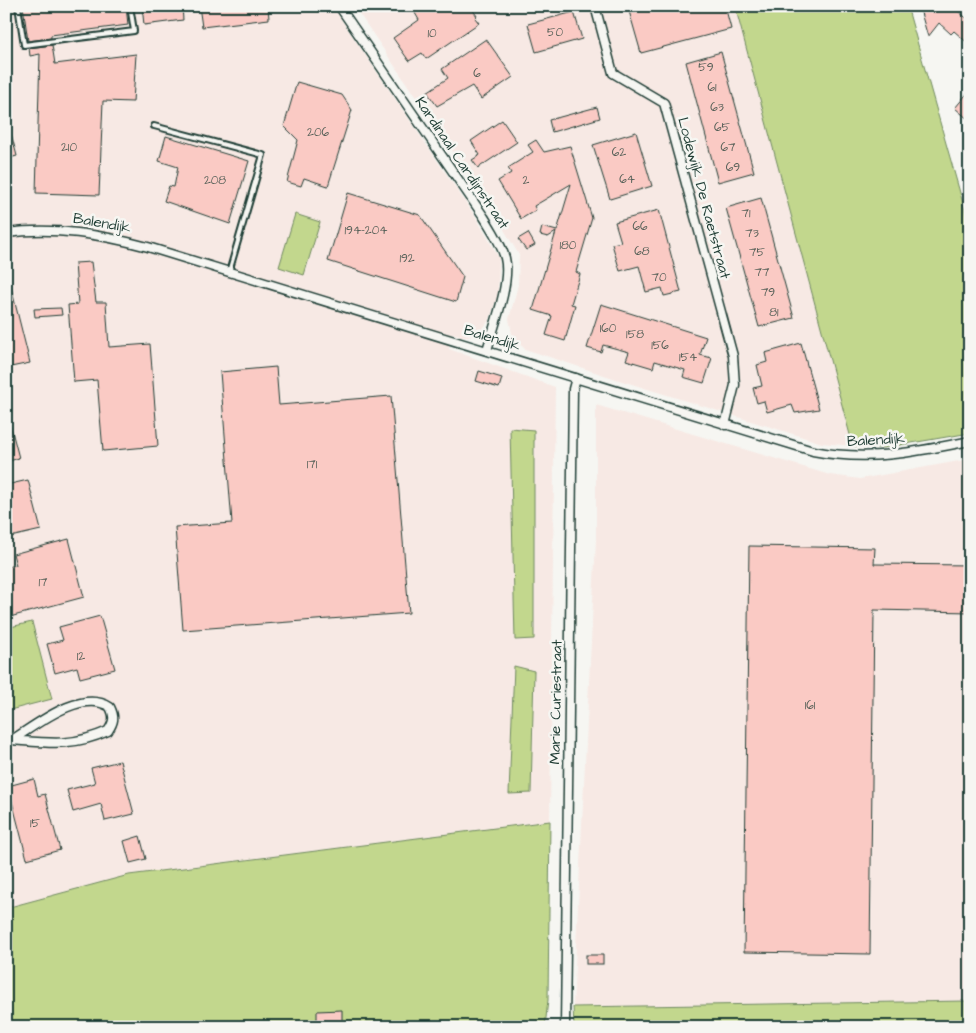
<svg xmlns="http://www.w3.org/2000/svg" width="976" height="1033" font-family="'Architects Daughter',sans-serif">
  <rect width="100%" height="100%" fill="#f6f6f2"/>
  <filter id="ink" filterUnits="userSpaceOnUse"><feTurbulence type="fractalNoise" baseFrequency=".02" numOctaves="2"/><feDisplacementMap in="SourceGraphic" scale="10" xChannelSelector="R" yChannelSelector="G"/><feConvolveMatrix kernelMatrix="1 2 1 2 8 2 1 2 1" color-interpolation-filters="sRGB"/></filter>
  <g filter="url(#ink)">
    <!-- built -->
    <g fill="#f7e9e4">
      <polygon points="6,6 332,6 477,219 499,258 498,294 490,319 478,335 465,337 452,333 449,349 555,387 550,821 129,875 6,908"/>
      <polygon points="354,6 735,6 853,446 822,443 625,382 525,349 513,338 509,319 518,285 519,255 493,211"/>
      <polygon points="596,405 830,475 860,479 970,459 970,980 967,1001 573,1007 596,540"/>
    </g>
    <!-- green -->
    <g fill="#c2d78d" stroke="#708a60">
      <polygon points="735,6 907,6 970,228 970,433 882,448 853,446"/>
      <polygon points="295,214 320,222 304,275 279,267"/>
      <polygon points="510,428 534,430 534,639 515,640"/>
      <polygon points="32,622 52,699 6,711 6,628"/>
      <polygon points="514,666 534,671 531,793 509,794"/>
      <polygon points="550,821 548,1000 545,1027 6,1027 6,908 129,875"/>
      <polygon points="967,1001 966,1027 574,1027 573,1007"/>
    </g>
    <!-- building -->
    <g fill="#facac4" stroke="#1f3d34">
      <polygon points="23,6 126,6 128,25 51,35 51,38 28,41"/>
      <polygon points="142,6 182,6 183,20 144,25"/>
      <polygon points="199,6 268,6 269,19 202,27"/>
      <polygon points="424,6 470,6 477,16 475,18 479,23 426,59 422,53 409,61 393,38 419,20 415,13"/>
      <polygon points="645,6 725,6 731,29 641,53 629,11"/>
      <polygon points="919,6 952,6 970,21 970,45 954,31 951,34 939,23 928,37"/>
      <polygon points="574,12 582,39 536,52 528,24"/>
      <polygon points="486,39 513,77 481,99 472,86 437,106 427,92 448,78 442,69"/>
      <polygon points="52,45 55,64 136,54 133,102 103,101 99,195 36,193 40,54 30,56 29,48"/>
      <polygon points="721,52 754,172 718,182 686,62"/>
      <polygon points="297,82 342,95 352,110 328,186 304,178 301,186 287,182 298,140 284,126"/>
      <polygon points="970,90 970,121 955,108"/>
      <polygon points="597,107 600,118 552,132 549,120"/>
      <polygon points="502,120 517,142 478,168 472,160 480,155 471,141"/>
      <polygon points="6,126 9,126 17,156 6,159"/>
      <polygon points="636,132 652,186 610,199 593,145"/>
      <polygon points="166,136 249,161 230,224 164,201 169,186 174,187 178,167 159,161"/>
      <polygon points="536,140 544,152 570,146 592,218 576,272 580,274 571,304 575,305 565,341 546,335 552,316 533,310 556,232 548,237 540,235 542,227 557,231 571,184 534,206 536,210 521,219 498,181 511,173 508,168 533,152 528,145"/>
      <polygon points="348,193 420,215 463,277 456,302 328,261"/>
      <polygon points="761,198 794,318 759,327 726,208"/>
      <polygon points="659,210 681,292 664,296 662,288 646,292 639,266 620,271 612,244 621,242 615,222"/>
      <polygon points="528,233 535,245 526,250 518,239"/>
      <polygon points="91,262 96,302 106,302 109,347 150,344 158,446 103,451 97,380 74,382 68,305 78,304 75,263"/>
      <polygon points="6,279 9,279 30,363 6,368"/>
      <polygon points="601,304 706,337 700,355 712,358 704,383 683,377 685,370 655,361 653,368 626,360 629,352 603,345 601,352 587,348"/>
      <polygon points="61,308 62,315 35,317 34,309"/>
      <polygon points="801,343 819,409 795,413 792,405 767,412 764,401 757,403 753,388 762,386 757,365 767,362 765,353"/>
      <polygon points="276,367 279,405 391,396 409,613 183,630 175,527 232,523 220,372"/>
      <polygon points="479,371 502,378 499,388 476,381"/>
      <polygon points="6,420 9,420 19,458 6,462"/>
      <polygon points="28,480 41,530 6,538 6,485"/>
      <polygon points="69,539 84,597 6,618 6,567 16,565 13,554"/>
      <polygon points="749,546 875,548 874,564 970,565 970,612 874,610 870,954 744,952"/>
      <polygon points="100,616 115,669 80,678 77,667 55,673 47,644 63,640 59,627"/>
      <polygon points="120,761 134,814 105,821 101,804 73,812 67,790 95,783 91,768"/>
      <polygon points="34,779 38,796 45,794 60,850 27,859 8,786"/>
      <polygon points="140,836 146,859 130,863 124,841"/>
      <rect x="586" y="955" width="17" height="9"/>
      <polygon points="342,1010 342,1027 317,1027 317,1011"/>
    </g>
    <g fill="none" stroke-linecap="round" stroke-linejoin="round">
      <!-- service casing -->
      <g stroke="#1f3d34" stroke-width="8">
        <g id="service">
          <polyline points="18,6 24,45 134,31 130,6"/>
          <polyline points="154,126 263,155 229,272"/>
        </g>
      </g>
      <!-- minor casing -->
      <g stroke="#1f3d34" stroke-width="11">
        <g id="minor">
          <path d="M339 6 484 217C492 230 501 243 505 258 511 282 494 326 487 350"/>
          <polyline points="595,6 613,73 664,103 733,356 735,385 725,425"/>
          <path d="M6 233C55 227 100 234 148 247L813 451C870 462 915 452 970 441"/>
          <path d="M6 742 12 740C36 725 81 688 110 707 115 717 114 722 108 731 72 747 50 743 12 740"/>
          <polyline points="565,1027 573,389 576,378"/>
        </g>
      </g>
      <!-- service -->
      <use href="#service" stroke="#f6f6f2" stroke-width="4"/>
      <!-- minor -->
      <use href="#minor" stroke="#f6f6f2" stroke-width="8"/>
    </g>
  </g>
  <g text-anchor="middle" dominant-baseline="central" stroke-width="5" stroke-linejoin="round" paint-order="stroke">
    <!-- number labels -->
    <g font-size="12" fill="#566058">
      <text x="555" y="32">50</text>
      <text x="432" y="33">10</text>
      <text x="706" y="67">59</text>
      <text x="477" y="73">6</text>
      <text x="712" y="87">61</text>
      <text x="717" y="107">63</text>
      <text x="722" y="127">65</text>
      <text x="318" y="132">206</text>
      <text x="69" y="147">210</text>
      <text x="728" y="147">67</text>
      <text x="619" y="152">62</text>
      <text x="733" y="167">69</text>
      <text x="627" y="179">64</text>
      <text x="215" y="180">208</text>
      <text x="526" y="180">2</text>
      <text x="746" y="213">71</text>
      <text x="640" y="226">66</text>
      <text x="366" y="230">194-204</text>
      <text x="752" y="233">73</text>
      <text x="568" y="245">180</text>
      <text x="642" y="251">68</text>
      <text x="757" y="252">75</text>
      <text x="407" y="258">192</text>
      <text x="762" y="272">77</text>
      <text x="659" y="277">70</text>
      <text x="768" y="292">79</text>
      <text x="774" y="312">81</text>
      <text x="608" y="328">160</text>
      <text x="635" y="334">158</text>
      <text x="660" y="345">156</text>
      <text x="688" y="357">154</text>
      <text x="312" y="464">171</text>
      <text x="43" y="582">17</text>
      <text x="81" y="656">12</text>
      <text x="810" y="705">161</text>
      <text x="35" y="823">15</text>
    </g>
    <!-- street labels -->
    <g font-size="15" fill="#1f3d34" stroke="#f6f6f2">
      <text transform="translate(462 163) rotate(56)">Kardinaal Cardijnstraat</text>
      <text transform="translate(704 198) rotate(75)">Lodewijk De Raetstraat</text>
      <text transform="translate(102 223) rotate(10)">Balendijk</text>
      <text transform="translate(492 338) rotate(17)">Balendijk</text>
      <text transform="translate(876 440) rotate(-3)">Balendijk</text>
      <text transform="translate(556 702) rotate(-89)">Marie Curiestraat</text>
    </g>
  </g>
  <!-- margin -->
  <rect width="976" height="1033" fill="none" stroke="#f6f6f2" stroke-width="25"/>
  <rect x="12" y="12" width="951" height="1008" fill="none" stroke="#1f3d34" stroke-width="2" filter="url(#ink)"/>
</svg>
